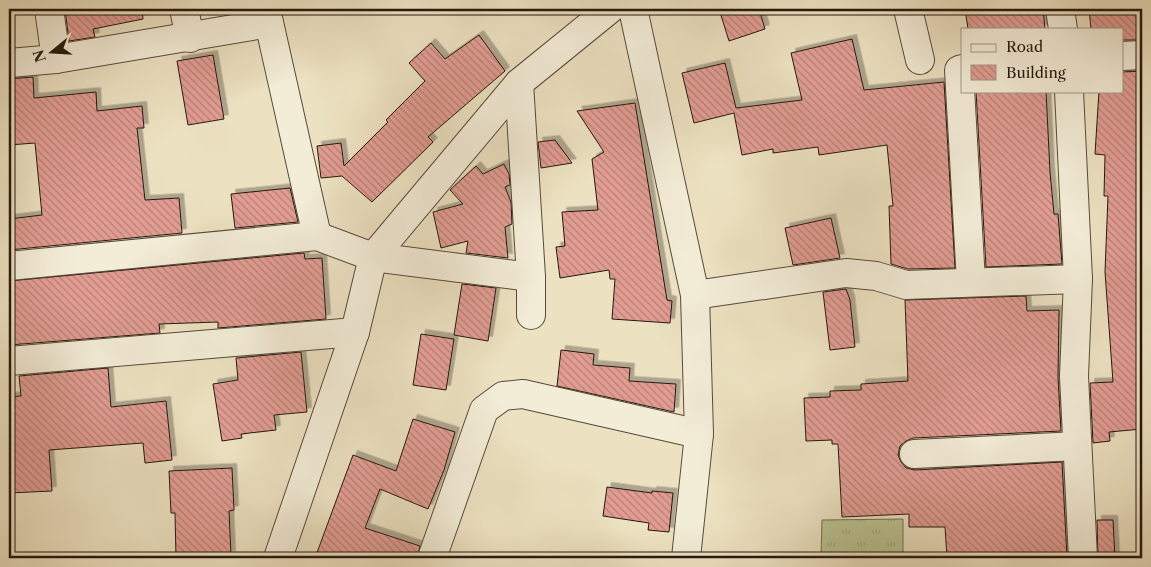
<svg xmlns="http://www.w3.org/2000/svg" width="1151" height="567" font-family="'Libre Caslon Text',serif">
  <defs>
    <pattern id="grass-tufts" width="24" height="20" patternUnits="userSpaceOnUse" patternTransform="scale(1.25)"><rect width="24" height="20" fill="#bbc291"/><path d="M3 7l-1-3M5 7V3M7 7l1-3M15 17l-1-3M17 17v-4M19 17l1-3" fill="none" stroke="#a1a67c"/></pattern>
    <pattern id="building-back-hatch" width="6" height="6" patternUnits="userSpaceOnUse" patternTransform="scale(1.25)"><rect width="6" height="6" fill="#e29d93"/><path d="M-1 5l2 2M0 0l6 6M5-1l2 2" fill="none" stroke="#b77f76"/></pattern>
    <filter id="shadow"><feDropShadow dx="4.5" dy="-4.5" stdDeviation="0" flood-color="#0004"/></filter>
  </defs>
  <rect width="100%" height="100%" fill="#ece1c1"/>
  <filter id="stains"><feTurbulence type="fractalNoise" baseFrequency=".004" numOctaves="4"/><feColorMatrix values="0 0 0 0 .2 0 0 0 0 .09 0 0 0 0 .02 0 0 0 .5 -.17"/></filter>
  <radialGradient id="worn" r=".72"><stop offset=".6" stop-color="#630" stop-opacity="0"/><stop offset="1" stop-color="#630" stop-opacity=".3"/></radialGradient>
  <!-- grass -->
  <polygon fill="url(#grass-tufts)" stroke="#706e50" points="903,519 903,558 821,558 822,520"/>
  <!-- building -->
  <g fill="url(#building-back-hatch)" stroke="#25190f" filter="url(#shadow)">
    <polygon points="65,9 142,9 143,19 93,29 95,37 69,41"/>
    <polygon points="719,9 759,9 765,29 729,41"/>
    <polygon points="965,9 1043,9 1045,29 968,29"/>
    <polygon points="1089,9 1142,9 1142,40 1122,40 1122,29 1091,29"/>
    <polygon points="479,35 505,71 428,137 433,142 372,202 342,176 321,178 317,146 341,143 344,166 388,122 386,120 425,81 409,63 431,43 445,59"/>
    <polygon points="852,39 864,90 944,82 955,268 908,269 891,264 889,206 893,206 887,145 819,155 818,147 773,153 773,149 742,155 734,113 694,123 682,73 725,63 736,108 802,100 791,53"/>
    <polygon points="213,55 224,119 188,125 177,61"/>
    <polygon points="1142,71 1142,429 1109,432 1110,441 1093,443 1090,383 1113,382 1105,272 1108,196 1104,196 1105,155 1095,154 1099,91 1122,91 1122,72"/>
    <polygon points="33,77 34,98 96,92 97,111 142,106 144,128 137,128 145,200 179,198 182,233 9,250 9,219 42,215 35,143 9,145 9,79"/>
    <polygon points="976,91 1046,91 1050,172 1054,214 1058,214 1062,264 986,267"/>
    <polygon points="635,103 667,300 672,301 670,323 612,319 615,279 610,279 609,270 560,278 556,247 565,246 562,212 598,210 592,159 604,152 577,111"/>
    <polygon points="555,140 572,163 541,168 538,142"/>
    <polygon points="504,164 509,174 510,185 505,187 511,202 512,224 505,227 508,258 466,253 468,241 441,248 433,212 463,204 450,190 476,166 483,174"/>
    <polygon points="290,188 298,222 235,228 231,194"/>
    <polygon points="831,218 840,258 793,265 785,228"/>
    <polygon points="304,253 305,259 322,258 326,319 218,328 218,322 159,324 160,333 9,345 9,281"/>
    <polygon points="462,284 496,288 488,341 454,335"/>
    <polygon points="846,289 850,300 855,347 830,350 823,292"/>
    <polygon points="1026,296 1027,311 1059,310 1058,377 1061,431 913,438 906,441 900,446 898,455 901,462 906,468 915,470 1062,462 1067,558 947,558 945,527 909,527 909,514 842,517 838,444 832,444 832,440 806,441 804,398 830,397 830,391 861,390 861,384 908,381 905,300"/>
    <polygon points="421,334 454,339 446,390 413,385"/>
    <polygon points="561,350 594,354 593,365 630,368 629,381 676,384 674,412 557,386"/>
    <polygon points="301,352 307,412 274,415 276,430 241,434 242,438 222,441 213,384 238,380 236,358"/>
    <polygon points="108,368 111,407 166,401 172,460 145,463 143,443 49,450 52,491 9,493 9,397 21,396 19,376"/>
    <polygon points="413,419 455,432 444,470 428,509 380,489 365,528 420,546 417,558 315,558 353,455 396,471"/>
    <polygon points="232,468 234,510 229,511 231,555 176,558 175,513 171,513 169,471"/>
    <polygon points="607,487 652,493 652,491 673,493 669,532 648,530 649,523 603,516"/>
    <polygon points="1097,520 1113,520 1115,558 1098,558"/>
  </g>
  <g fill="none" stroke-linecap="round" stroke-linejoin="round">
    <!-- minor casing -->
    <g stroke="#574b3c" stroke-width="30">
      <g id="minor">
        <polyline points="49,9 56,59"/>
        <polyline points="184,9 190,38"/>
        <polyline points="266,9 317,236 373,257 531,277"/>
        <polyline points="633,9 695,295 699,434 686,558"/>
        <polyline points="908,9 920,60"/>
        <polyline points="1060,9 1063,29"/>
        <polyline points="1122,56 1142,55"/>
        <polyline points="9,63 56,59 269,23"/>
        <polyline points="962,69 959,70 971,282"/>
        <polyline points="519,83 531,277 531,315"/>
        <polyline points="1069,91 1078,279 1074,376 1083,558"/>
        <polyline points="9,266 317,236"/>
        <polyline points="695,295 846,273 876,276 906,285 1078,279"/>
        <polyline points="9,361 355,332"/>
        <polyline points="914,454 1077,446"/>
        <polyline points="278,558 355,332 373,257 519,83 610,9"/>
        <polyline points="432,558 484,410 503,396 523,394 699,434"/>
      </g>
    </g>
    <!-- minor -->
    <use href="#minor" stroke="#f3ecd7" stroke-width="28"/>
  </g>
  <!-- margin -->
  <rect width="1151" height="567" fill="none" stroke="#ece1c1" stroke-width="30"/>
  <rect x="10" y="10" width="1131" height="547" fill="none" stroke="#25190f" stroke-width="2.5"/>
  <rect x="15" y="15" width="1121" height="537" fill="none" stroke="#25190f"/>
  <!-- legend -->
  <rect x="961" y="28" width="162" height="65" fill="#f3ecd7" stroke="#a19887"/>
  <rect x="971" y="44" width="25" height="8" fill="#f3ecd7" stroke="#a19887"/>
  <text x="1006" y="52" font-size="15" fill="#25190f">Road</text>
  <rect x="971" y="65" width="25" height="15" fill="url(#building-back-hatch)" stroke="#a19887"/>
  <text x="1006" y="78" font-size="15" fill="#25190f">Building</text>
  <!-- north arrow -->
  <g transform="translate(52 52) rotate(252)" stroke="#f3ecd7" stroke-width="4" paint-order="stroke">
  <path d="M0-4L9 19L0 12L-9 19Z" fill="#25190f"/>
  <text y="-8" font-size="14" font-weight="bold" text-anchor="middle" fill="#25190f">N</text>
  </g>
  <rect width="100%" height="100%" filter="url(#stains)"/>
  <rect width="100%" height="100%" fill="url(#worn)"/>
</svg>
